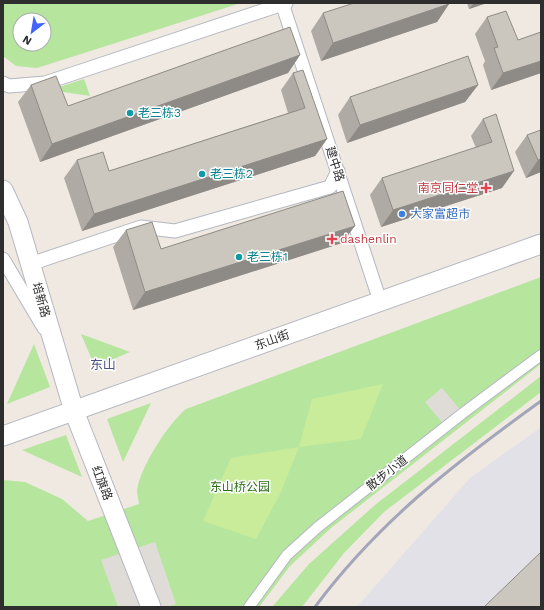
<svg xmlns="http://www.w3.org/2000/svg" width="544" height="610" font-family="'Work Sans','Noto Sans SC',sans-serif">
  <rect width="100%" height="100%" fill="#efe9e1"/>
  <!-- industrial -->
  <polygon fill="#e3e1e8" points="541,427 541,607 357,607 470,478"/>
  <!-- green -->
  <g fill="#b6e59e" fill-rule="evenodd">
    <path d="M3 3H241L37 68 16 66 3 56ZM20 20H44V44H20Z"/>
    <polygon points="84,79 90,96 50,90"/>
    <path d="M541 277V364L331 528 290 566 259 607H3V480L25 482 62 499 88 521 139 504C138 497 136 492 138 485 144 462 168 424 186 409Z"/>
    <polygon points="81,334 130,352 95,367"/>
    <polygon points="34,344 50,387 7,404"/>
    <polygon points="541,376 541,392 384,512 344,553 302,607 272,607 309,564 375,505"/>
    <polygon points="151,403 123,462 107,419"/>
    <polygon points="66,435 82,477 22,450"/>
  </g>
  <!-- pitch -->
  <polygon fill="#c9ec9a" points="383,384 361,439 299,447 280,494 256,539 203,521 231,458 299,447 312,399"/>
  <!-- plaza -->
  <g fill="#dfdcd8">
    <polygon points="442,388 463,413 446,427 425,402"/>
    <polygon points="155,542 176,604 167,607 118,607 101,560"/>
  </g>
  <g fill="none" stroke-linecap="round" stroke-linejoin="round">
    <!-- pedestrian casing -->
    <g stroke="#b4b7c1" stroke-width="12">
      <polyline id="pedestrian" points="249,607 287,555 318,527 463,413 541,355"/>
    </g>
    <!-- minor casing -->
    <g stroke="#b4b7c1" stroke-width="15">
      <g id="minor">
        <polyline points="282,3 380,301"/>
        <polyline points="3,83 9,86 45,83 286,3"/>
        <polyline points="3,259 44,328"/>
        <polyline points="30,264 141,227 175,231 330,187 338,171"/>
      </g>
    </g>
    <!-- secondary casing -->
    <g stroke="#b4b7c1" stroke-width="21">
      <g id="secondary">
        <polyline points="3,190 18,222 74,411 151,607"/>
        <polyline points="3,436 541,244"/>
      </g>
    </g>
    <!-- pedestrian -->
    <use href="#pedestrian" stroke="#fff" stroke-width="10"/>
    <!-- minor -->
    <use href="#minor" stroke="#fff" stroke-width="13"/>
    <!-- secondary -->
    <use href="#secondary" stroke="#fff" stroke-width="19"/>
    <!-- rail -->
    <path stroke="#a3a6b8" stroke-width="3" d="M315 607C378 522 456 462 541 401"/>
  </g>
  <!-- wall -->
  <g fill="#afaba4">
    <polygon points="467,3 487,3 469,9"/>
    <polygon points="449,4 437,22 321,61 311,31 323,13"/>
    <polygon points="487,17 518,40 541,32 541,73 491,90 483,65 485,61 475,34"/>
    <polygon points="300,55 288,73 40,162 18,102 31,85 68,106"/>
    <polygon points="293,73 327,139 315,156 82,231 64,178 77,160 109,171 288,113 281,90"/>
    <polygon points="478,85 465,102 347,143 338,115 350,97"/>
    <polygon points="496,114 502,188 381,227 370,195 382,178 476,148 471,136 483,119"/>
    <polygon points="541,130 541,172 526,178 515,152 527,135"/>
    <polygon points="126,230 161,249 342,243 133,310 113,247"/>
  </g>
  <!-- shaded-wall -->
  <g fill="#8e8b86">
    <polygon points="474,3 487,3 469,9"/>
    <polygon points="449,4 437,22 321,61 333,43"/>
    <polygon points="300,55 288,73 40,162 52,144"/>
    <polygon points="541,61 541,73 491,90 503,73"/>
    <polygon points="478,85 465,102 347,143 360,125"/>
    <polygon points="327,139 315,156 82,231 94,214"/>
    <polygon points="541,159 541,172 526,178 538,160"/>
    <polygon points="514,171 502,188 381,227 393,210"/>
    <polygon points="355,226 342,243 133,310 145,292"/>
  </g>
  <!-- building -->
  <g fill="#cbc7bf" stroke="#8e8b86">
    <polygon points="354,3 449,3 449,4 333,43 323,13"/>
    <polygon points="506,11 518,40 541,32 541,61 503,73 494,48 498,47 487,17"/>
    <polygon points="290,27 300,55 52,144 31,85 56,76 68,106"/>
    <polygon points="468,56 478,85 360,125 350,97"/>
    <polygon points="303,70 327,139 94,214 77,160 103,152 109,171 305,108 293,73"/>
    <polygon points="496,114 514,171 393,210 382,178 492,142 483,119"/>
    <polygon points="541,130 541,159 538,160 527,135"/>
    <polygon points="343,191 355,226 145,292 126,230 152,222 161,249"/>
    <polygon points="541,552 541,607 484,607"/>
  </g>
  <!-- markers -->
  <g fill="#0f9aa8" stroke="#fff" stroke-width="1.5">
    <circle cx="130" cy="113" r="4"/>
    <circle cx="202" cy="174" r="4"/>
    <circle cx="239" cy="257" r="4"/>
  </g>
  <g fill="#e0444e" stroke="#fff" stroke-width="1.5">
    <path d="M484 182h4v4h4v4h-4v4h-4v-4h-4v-4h4z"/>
    <path d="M330 233h4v4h4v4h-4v4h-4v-4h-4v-4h4z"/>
  </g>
  <circle fill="#3f7fe0" stroke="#fff" stroke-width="1.5" cx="402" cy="214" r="4"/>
  <g text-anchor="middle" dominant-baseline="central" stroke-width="3" stroke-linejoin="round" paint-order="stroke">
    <!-- culture labels -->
    <g font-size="12" fill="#0d838f" stroke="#fff" text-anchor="start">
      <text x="138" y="113">老三栋3</text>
      <text x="210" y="174">老三栋2</text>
      <text x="247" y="257">老三栋1</text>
    </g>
    <!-- street labels -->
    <g font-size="12" fill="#2e2e2e" stroke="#fff">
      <text transform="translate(335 164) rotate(72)">建中路</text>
      <text transform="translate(41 300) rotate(74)">培新路</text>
      <text transform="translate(272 340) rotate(-20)">东山街</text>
      <text transform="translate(387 473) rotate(-38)">散步小道</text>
      <text transform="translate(102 483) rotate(69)">红旗路</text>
    </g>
    <!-- health labels -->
    <g font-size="12" fill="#be3a42" stroke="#fff" text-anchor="end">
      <text x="478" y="188">南京同仁堂</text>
      <text x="340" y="239" text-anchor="start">dashenlin</text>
    </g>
    <!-- shop labels -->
    <g font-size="12" fill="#366cbe" stroke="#fff" text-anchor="start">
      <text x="410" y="214">大家富超市</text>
    </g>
    <!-- park labels -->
    <g font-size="12" fill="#2c6e1b" stroke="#fff">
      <text x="240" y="487">东山桥公园</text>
    </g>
    <!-- neighbourhood labels -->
    <g font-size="13" fill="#4d5680" stroke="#fff">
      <text x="103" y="364">东山</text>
    </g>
  </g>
  <!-- border -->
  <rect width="544" height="610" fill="none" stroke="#2e2e2e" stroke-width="8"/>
  <!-- north arrow -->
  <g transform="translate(32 32) rotate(211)"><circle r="19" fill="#ffffff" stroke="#ababab"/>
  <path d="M0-3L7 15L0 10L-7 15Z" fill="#4264fb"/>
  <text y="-6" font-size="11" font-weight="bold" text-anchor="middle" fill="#2e2e2e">N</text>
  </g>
</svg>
